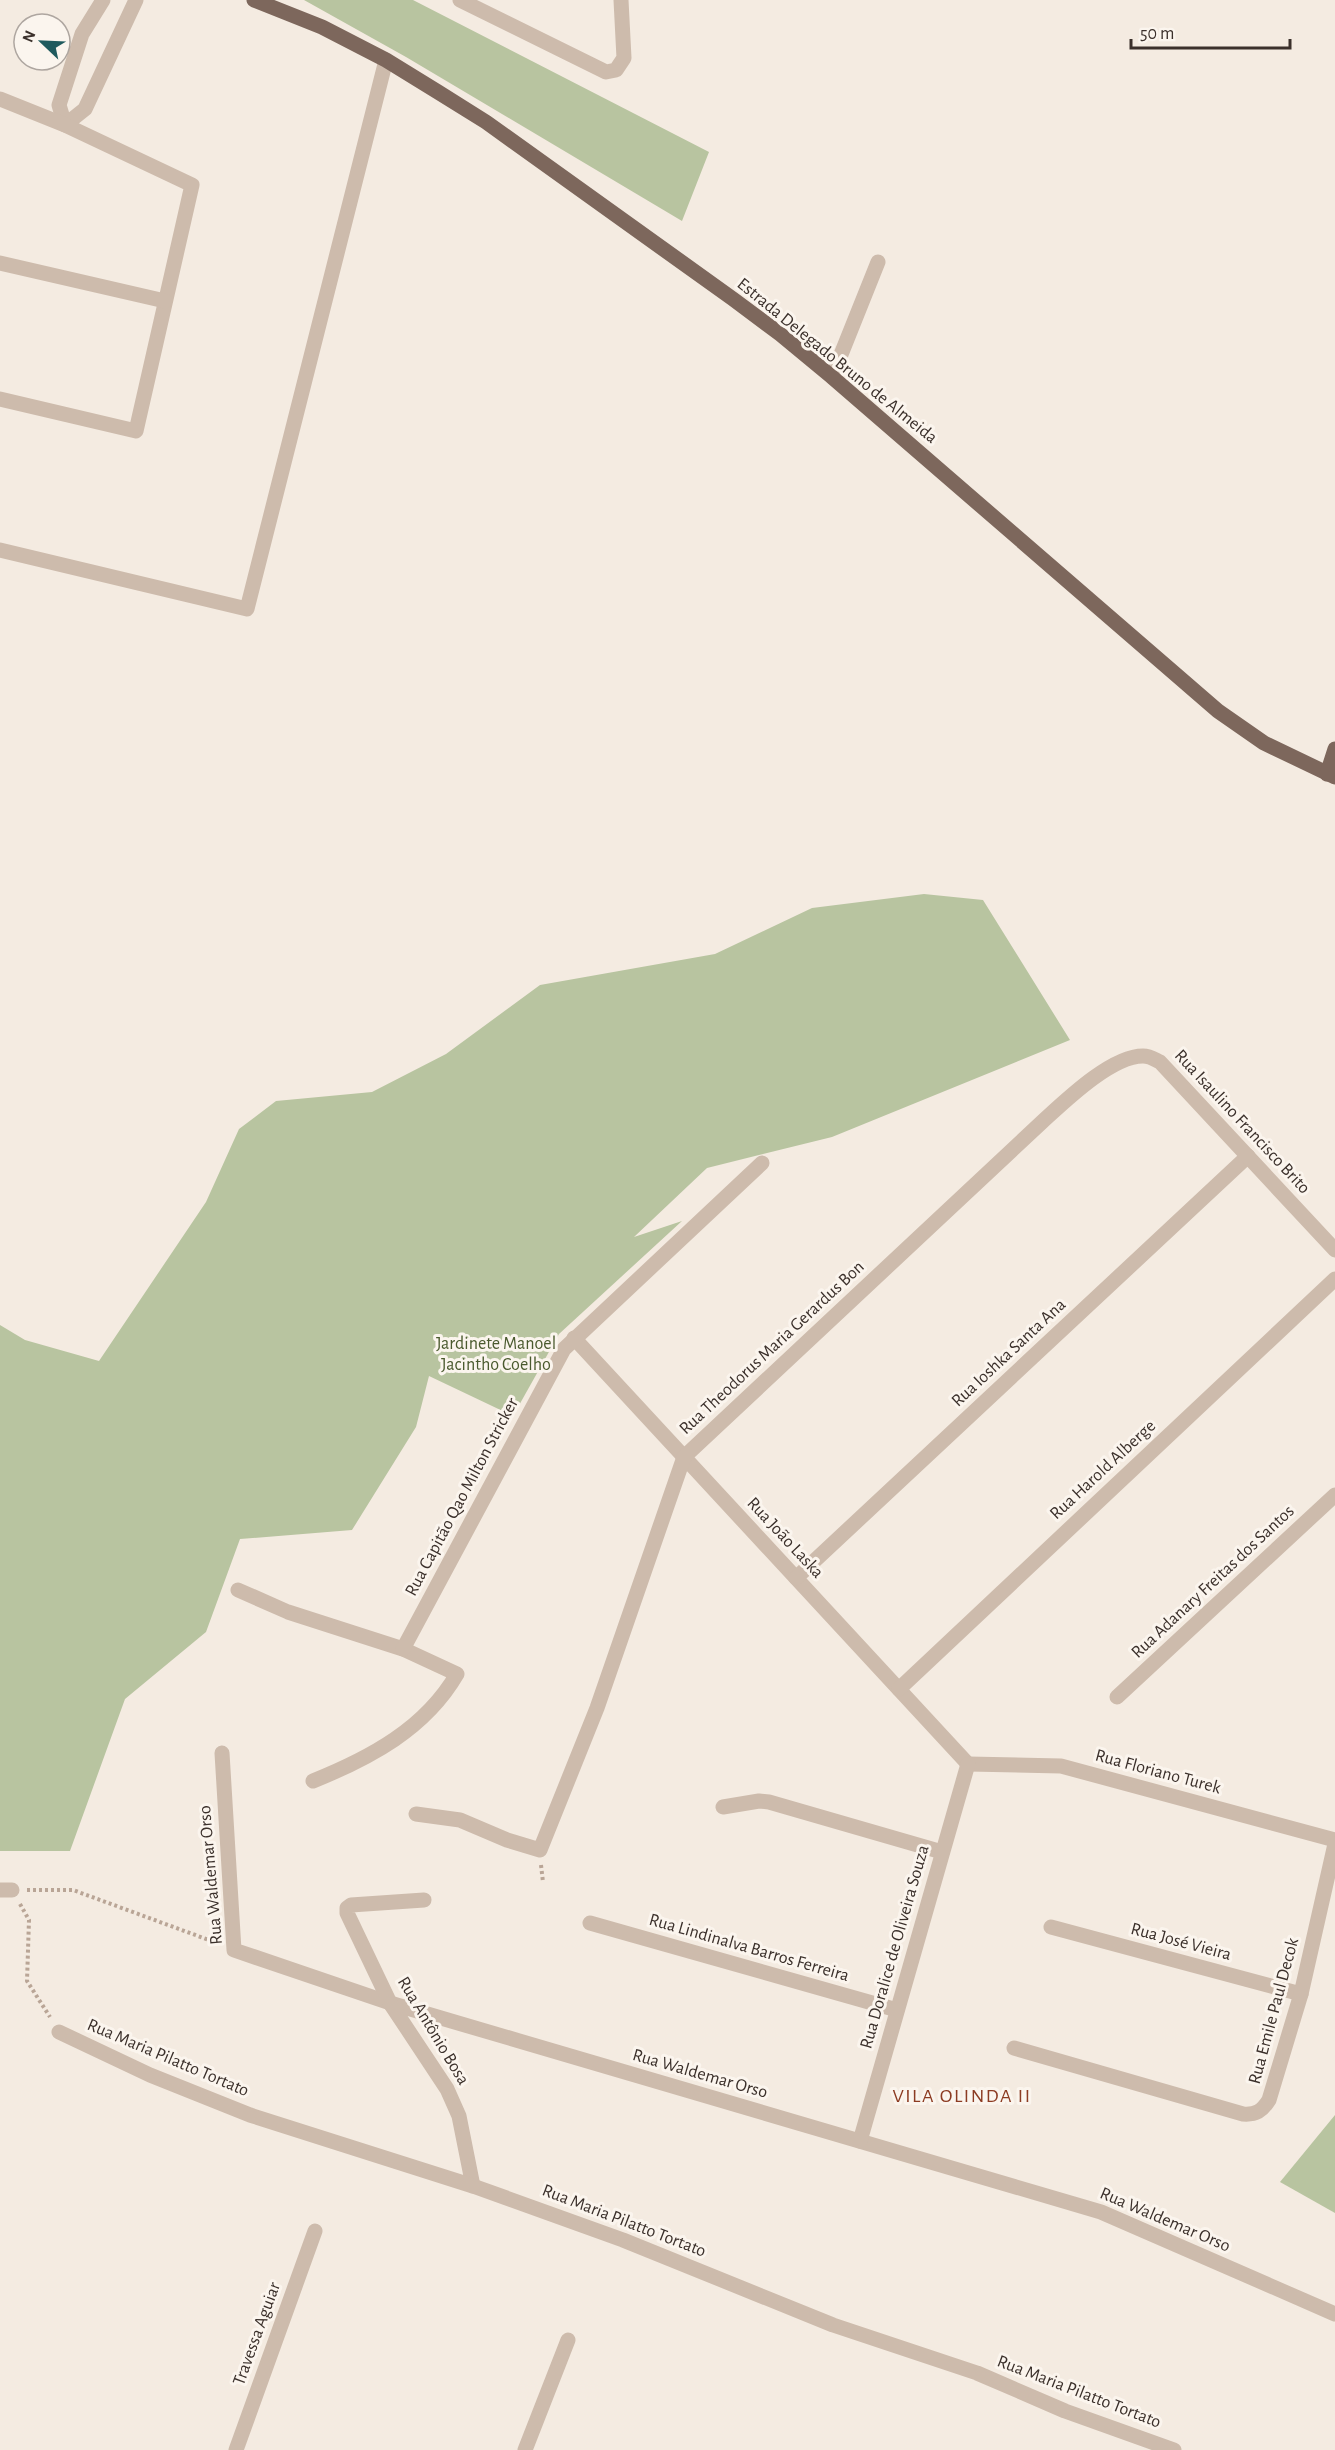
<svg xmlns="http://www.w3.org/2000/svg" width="1335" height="2450" font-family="'Alegreya Sans',sans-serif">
  <rect width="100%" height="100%" fill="#f4ebe1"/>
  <!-- green -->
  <g fill="#b8c4a0">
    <polygon points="304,0 413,0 709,152 682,221 406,57"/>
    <polygon points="924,894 983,900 1070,1040 832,1137 707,1168 634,1237 682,1221 559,1334 513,1416 429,1376 416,1427 352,1530 240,1539 206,1632 125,1699 70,1851 0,1851 0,1325 25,1340 99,1361 206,1202 239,1129 276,1101 372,1092 446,1054 540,985 715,954 812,908"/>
    <polygon points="1335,2115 1335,2213 1280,2182"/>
  </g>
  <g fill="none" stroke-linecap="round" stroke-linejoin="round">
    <!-- path -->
    <g stroke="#b9a596" stroke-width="4" stroke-dasharray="3 3" stroke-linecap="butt">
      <polyline points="541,1865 543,1882"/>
      <polyline points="27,1890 73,1890 217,1943"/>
      <polyline points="20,1904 29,1920 27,1981 50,2017"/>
    </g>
    <!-- minor -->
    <g stroke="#cdbbac" stroke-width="15">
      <polyline points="103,0 82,34 59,105 65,125 85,109 136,0"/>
      <polyline points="460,0 606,72 616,70 624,58 621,0"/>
      <polyline points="0,99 65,125 192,185 136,431 0,399"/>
      <polyline points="0,263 165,301"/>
      <polyline points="832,377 878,262"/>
      <polyline points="0,550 247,609 386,60"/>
      <polyline points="574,1338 968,1764"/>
      <polyline points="796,1578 1248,1156"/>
      <path d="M238 1590 288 1612 403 1649 457 1674C425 1729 370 1758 313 1781"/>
      <polyline points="403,1649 564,1349 762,1163"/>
      <polyline points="899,1689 1335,1279"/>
      <polyline points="1117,1697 1335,1495"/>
      <polyline points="222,1753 234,1950 390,2003 1101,2212 1335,2314"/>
      <polyline points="968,1764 1061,1766 1335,1840"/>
      <polyline points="723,1807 759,1801 769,1802 942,1852"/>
      <path d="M416 1814 460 1820 507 1840 540 1850 597 1708 684 1457 1042 1122C1065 1101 1111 1056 1143 1056 1150 1056 1154 1059 1160 1062L1335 1250"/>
      <polyline points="0,1890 12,1890"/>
      <polyline points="424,1900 351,1905 347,1908 347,1913 390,2003 447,2089 459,2116 473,2186"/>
      <polyline points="590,1923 897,2010"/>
      <polyline points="1051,1927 1301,1994"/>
      <polyline points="59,2032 150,2075 250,2115 473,2186 623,2240 833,2325 977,2373 1065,2411 1174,2450"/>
      <path d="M1014 2048 1243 2114C1256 2115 1262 2111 1269 2100L1301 1994 1335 1844"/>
      <polyline points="860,2141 968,1764"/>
      <polyline points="236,2450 315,2231"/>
      <polyline points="525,2450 568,2340"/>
    </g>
    <!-- major -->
    <g stroke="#7d675c" stroke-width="15">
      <polyline points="254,0 322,27 386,60 438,92 486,122 733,299 780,334 832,377 1218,711 1264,743 1335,777"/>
      <polyline points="1327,774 1335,749"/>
    </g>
  </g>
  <g text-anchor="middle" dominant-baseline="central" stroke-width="6" stroke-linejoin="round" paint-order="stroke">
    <!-- street labels -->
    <g font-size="18" fill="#3b302b" stroke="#fbf5ee">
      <text transform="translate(837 361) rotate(39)">Estrada Delegado Bruno de Almeida</text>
      <text transform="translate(1242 1122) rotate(47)">Rua Isaulino Francisco Brito</text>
      <text transform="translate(772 1348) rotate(-43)">Rua Theodorus Maria Gerardus Bon</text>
      <text transform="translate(1009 1353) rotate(-43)">Rua Ioshka Santa Ana</text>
      <text transform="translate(1103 1470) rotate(-43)">Rua Harold Alberge</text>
      <text transform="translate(462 1497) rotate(-62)">Rua Capitão Qao Milton Stricker</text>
      <text transform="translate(785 1538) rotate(47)">Rua João Laska</text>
      <text transform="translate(1213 1582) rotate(-43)">Rua Adanary Freitas dos Santos</text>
      <text transform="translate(1158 1772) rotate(15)">Rua Floriano Turek</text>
      <text transform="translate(211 1875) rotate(-95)">Rua Waldemar Orso</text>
      <text transform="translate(1181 1942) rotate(15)">Rua José Vieira</text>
      <text transform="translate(895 1947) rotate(-74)">Rua Doralice de Oliveira Souza</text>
      <text transform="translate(749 1948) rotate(16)">Rua Lindinalva Barros Ferreira</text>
      <text transform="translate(1274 2011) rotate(-75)">Rua Emile Paul Decok</text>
      <text transform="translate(433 2031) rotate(59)">Rua Antônio Bosa</text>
      <text transform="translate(168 2058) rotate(23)">Rua Maria Pilatto Tortato</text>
      <text transform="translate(700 2074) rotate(16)">Rua Waldemar Orso</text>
      <text transform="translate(1165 2220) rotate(23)">Rua Waldemar Orso</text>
      <text transform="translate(624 2221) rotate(21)">Rua Maria Pilatto Tortato</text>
      <text transform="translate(257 2334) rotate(-70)">Travessa Aguiar</text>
      <text transform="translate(1079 2392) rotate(21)">Rua Maria Pilatto Tortato</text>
    </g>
    <!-- park labels -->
    <g font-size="18" fill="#4a5a2e" stroke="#fbf5ee">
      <text x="496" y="1344">Jardinete Manoel<tspan x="496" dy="21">Jacintho Coelho</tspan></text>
    </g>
    <!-- neighbourhood labels -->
    <g font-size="20" letter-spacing="1.5" fill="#8c3b22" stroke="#fbf5ee">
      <text x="962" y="2096">VILA OLINDA II</text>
    </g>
  </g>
  <!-- north arrow -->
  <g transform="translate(42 42) rotate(293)"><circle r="28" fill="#fbf5ee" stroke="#aea6a0" stroke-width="1.5"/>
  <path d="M0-4.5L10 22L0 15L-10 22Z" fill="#1f5a5e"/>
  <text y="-9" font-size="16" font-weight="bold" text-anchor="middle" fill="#3b302b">N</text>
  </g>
  <!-- scale -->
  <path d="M1131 39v9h159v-9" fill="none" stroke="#3b302b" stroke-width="3"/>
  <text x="1140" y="39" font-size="18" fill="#3b302b" stroke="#fbf5ee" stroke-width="4.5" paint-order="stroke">50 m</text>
</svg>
